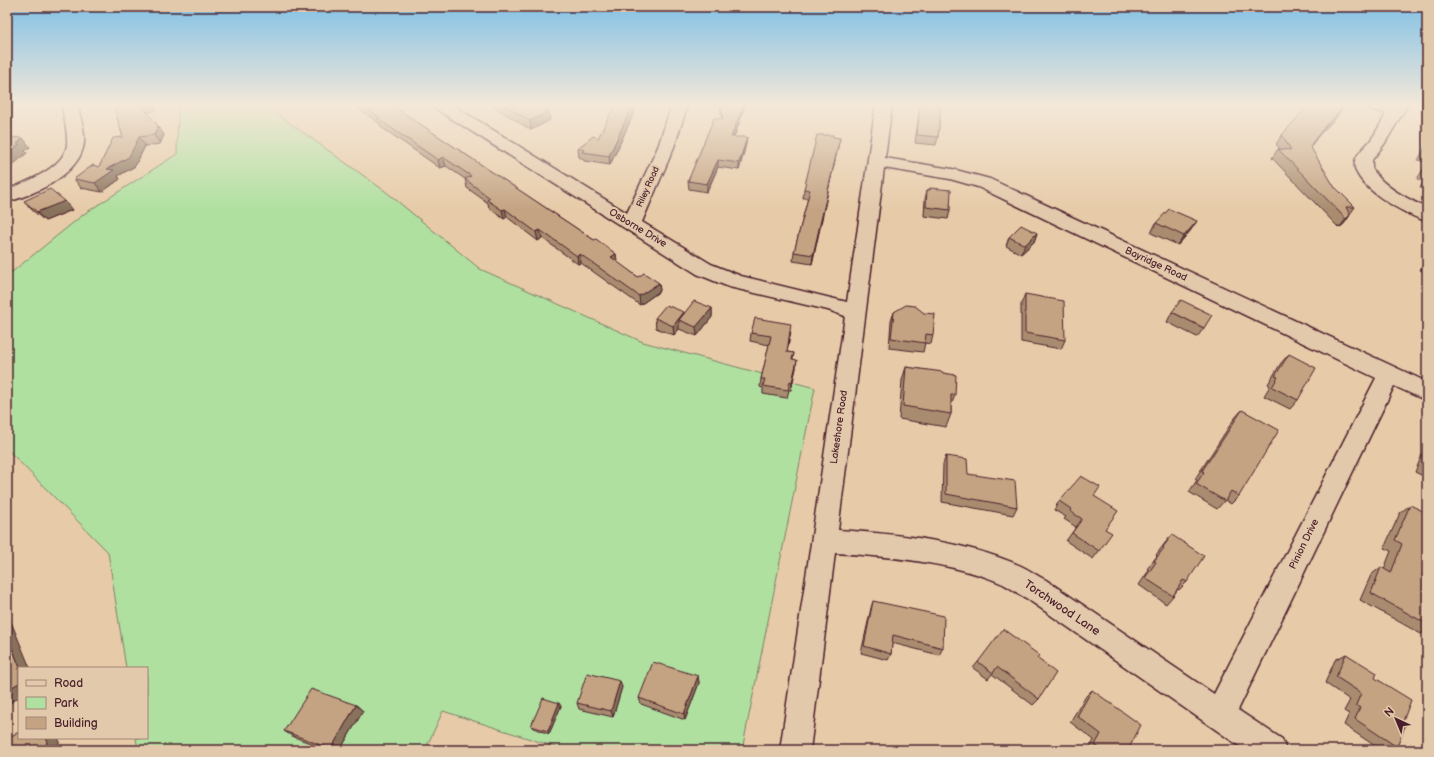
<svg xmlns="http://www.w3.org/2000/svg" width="1434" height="757" font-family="'Balsamiq Sans',sans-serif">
  <rect width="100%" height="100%" fill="#e7cba8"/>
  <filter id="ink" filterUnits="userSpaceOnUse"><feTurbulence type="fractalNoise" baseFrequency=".025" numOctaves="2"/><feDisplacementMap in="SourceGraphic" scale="8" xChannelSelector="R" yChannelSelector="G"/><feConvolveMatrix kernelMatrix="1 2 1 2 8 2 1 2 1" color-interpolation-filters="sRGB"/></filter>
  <g filter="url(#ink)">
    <!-- green -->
    <polygon fill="#afe0a0" stroke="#7c8066" points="178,104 263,104 385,191 480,269 643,342 815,388 742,750 565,750 443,711 425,750 138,750 136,738 147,738 147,668 126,668 108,552 7,449 7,276 84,214 177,154"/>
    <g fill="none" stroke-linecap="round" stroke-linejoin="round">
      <!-- minor casing -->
      <g stroke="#4a1f2b" stroke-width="3">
        <g id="minor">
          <path d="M61 104H77C80 117 87 135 83 148 76 176 33 195 7 202V190C26 182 64 168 67 145 68 132 64 117 61 104Z"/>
          <path d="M431 104H451L627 213 658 147 672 104H688L674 147 642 222 711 264 741 276 847 302 876 104H892L885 158 952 169 990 179 1427 382V401L1394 386 1238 710 1282 739 1286 750H1245L1026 598C1018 594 1011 588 1003 584 957 563 886 556 835 553L810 750H780L845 316 828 310 729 287 697 274 433 107ZM884 168 950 179 978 187 1376 378 1214 694 1046 580C1037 576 1030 570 1021 566 965 541 899 534 838 530Z"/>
          <path d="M1363 104 1391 106 1408 104 1385 143 1372 160V168C1381 186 1410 200 1427 208V221C1407 216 1350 185 1355 161 1357 153 1365 147 1370 141 1376 133 1381 123 1386 114L1365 107Z"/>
        </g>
      </g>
      <!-- minor -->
      <use href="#minor" fill="#e3c9ab" fill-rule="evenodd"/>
    </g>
    <!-- wall -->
    <g fill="#a98c70" stroke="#4a1f2b">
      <polygon points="113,104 154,104 156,110 147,113 158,126 164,135 160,144 145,146 135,166 118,176 120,179 102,192 81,188 74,179 99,167 123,137"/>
      <polygon points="352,104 390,104 594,240 616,254 617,262 638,277 659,283 660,291 640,305 581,263 578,264 542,238 538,241 507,217 504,219 489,208 488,203 467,188 465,179 446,166 440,168 381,127 380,124"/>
      <polygon points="490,104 538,104 549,111 550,120 531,130"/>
      <polygon points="620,104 638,104 610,165 584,161 583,159 579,157 578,148 598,138"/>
      <polygon points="720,104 746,104 734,137 746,144 739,170 718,167 707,192 689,189 688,181 722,119"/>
      <polygon points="920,104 941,104 938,137 936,145 915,143"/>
      <polygon points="1342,106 1336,118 1319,135 1310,147 1335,188 1355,207 1350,214 1350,215 1344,224 1339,228 1272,158 1278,149 1280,149 1276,144 1282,135"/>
      <polygon points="833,137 838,146 812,264 793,261 794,252 808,198 803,198 804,189"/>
      <polygon points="1427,144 1427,163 1418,160"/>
      <polygon points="1427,163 1427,190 1420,188 1424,181 1417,179"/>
      <polygon points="930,188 950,210 948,219 924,216 925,199 927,190 929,190"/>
      <polygon points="24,201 72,210 45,221 32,210"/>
      <polygon points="1156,223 1191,230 1178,245 1151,233"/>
      <polygon points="1037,233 1034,242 1021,254 1006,246 1009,237"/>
      <polygon points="1427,257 1427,273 1420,270"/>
      <polygon points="1025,294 1065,340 1061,349 1021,342 1021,304"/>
      <polygon points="712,308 712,317 697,336 679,329 674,335 656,328 655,318"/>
      <polygon points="894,312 924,313 933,335 931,344 925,343 923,352 889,348 891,321"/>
      <polygon points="1172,312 1204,328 1197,337 1167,322"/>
      <polygon points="791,332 787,352 794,353 793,359 796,368 791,390 789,390 787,398 763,394 763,388 760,387 761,379 769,345 750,341 751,333"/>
      <polygon points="1289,354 1298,400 1290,409 1264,396 1270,386 1268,384 1281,363"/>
      <polygon points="906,367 943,373 955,395 951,406 951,414 946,427 899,419 902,380"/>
      <polygon points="1242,410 1239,496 1231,504 1225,500 1217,509 1189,492 1197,480 1195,479 1234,419"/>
      <polygon points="1427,447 1427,478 1415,472 1424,450"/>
      <polygon points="946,456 968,474 1017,507 1013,515 942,502 943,464"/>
      <polygon points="1094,496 1105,529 1099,551 1093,559 1066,541 1076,527 1064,519 1066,517 1054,510 1059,501"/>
      <polygon points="1410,505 1422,575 1427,578 1427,630 1421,634 1360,600 1371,575 1381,567 1384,569 1391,551 1384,548 1400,513"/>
      <polygon points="1172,535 1187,582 1179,590 1178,589 1173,596 1166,604 1139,585 1149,570 1147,569 1157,556 1156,555 1165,543"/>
      <polygon points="873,601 943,648 939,655 892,643 891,654 888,660 861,653 871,608"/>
      <polygon points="1346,654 1375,678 1402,724 1397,747 1390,750 1381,750 1344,725 1349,714 1344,711 1350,700 1325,683 1335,660"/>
      <polygon points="1037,658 1039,699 1033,705 992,674 988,679 973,668 978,662"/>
      <polygon points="698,676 699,683 685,720 641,704 639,698"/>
      <polygon points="622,687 613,717 579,709 577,703"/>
      <polygon points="1092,690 1128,750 1089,750 1094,740 1070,722 1086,696"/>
      <polygon points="356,705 363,711 340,750 327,750 292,736 284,731"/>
      <polygon points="561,706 549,734 533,728 531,726"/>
    </g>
    <!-- shaded-wall -->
    <g fill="#89725b" stroke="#4a1f2b">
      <polygon points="154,104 156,110 145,114 139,105"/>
      <polygon points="633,104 638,104 610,165 609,156"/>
      <polygon points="744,104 746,104 731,144 731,137"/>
      <polygon points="1342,106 1336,115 1342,109 1336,118 1319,135 1304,155 1310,146 1325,126"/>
      <polygon points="549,111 550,120 531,130 530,121"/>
      <polygon points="158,126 164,135 160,144 154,135"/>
      <polygon points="139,137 145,146 135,166 118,176 120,179 102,192 95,183 107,169"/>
      <polygon points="747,137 746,144 739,170 739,163"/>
      <polygon points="23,138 30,147 25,151 27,153 8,169 7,167 7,155 17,144"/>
      <polygon points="840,138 838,146 812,264 813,255"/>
      <polygon points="443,157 446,166 440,168 438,160"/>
      <polygon points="718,160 718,167 707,192 707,184"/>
      <polygon points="65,201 72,210 45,221 37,212"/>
      <polygon points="505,209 507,217 504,219 502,210"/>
      <polygon points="1350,215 1344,224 1339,228 1346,219"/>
      <polygon points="1197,221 1191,230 1178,245 1184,236"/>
      <polygon points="540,230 542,238 538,241 536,232"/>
      <polygon points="1037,233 1034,242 1021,254 1025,245"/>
      <polygon points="580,254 581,263 578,264 577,256"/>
      <polygon points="616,254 617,262 611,257"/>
      <polygon points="659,283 660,291 640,305 639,296"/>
      <polygon points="712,308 712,317 697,336 696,327"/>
      <polygon points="684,312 679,320 679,329 674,335 673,326"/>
      <polygon points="797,360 796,368 791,390 792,382"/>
      <polygon points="7,612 30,668 20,668 7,635"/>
      <polygon points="698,676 699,683 685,720 684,714"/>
      <polygon points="620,681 622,687 613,717 611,711"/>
      <polygon points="19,683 19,697 7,705 7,690"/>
      <polygon points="559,703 561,706 549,734 548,731"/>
      <polygon points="356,705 363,711 340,750 333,750 331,749"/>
      <polygon points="47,738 59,738 59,750 46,750"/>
    </g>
    <!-- building -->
    <g fill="#c4a382" stroke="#4a1f2b">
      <polygon points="113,104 140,104 158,126 154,135 139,137 129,157 107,169 114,170 95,183 74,179 93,165 99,167 113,138 123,137"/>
      <polygon points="361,104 390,104 594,240 596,239 616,254 611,257 638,277 644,273 659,283 639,296 580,254 577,256 540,230 536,232 505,209 502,210 487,200 490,198 465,179 471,176 443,157 438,160 378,119 380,118"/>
      <polygon points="503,104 538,104 549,111 530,121"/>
      <polygon points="620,104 633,104 609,156 582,152 584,150 578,148 593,136 598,138 612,111"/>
      <polygon points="721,104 744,104 731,137 747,137 739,163 718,160 707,184 688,181 714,118 723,119"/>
      <polygon points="920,104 941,104 938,137 917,135"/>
      <polygon points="1309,104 1338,104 1342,106 1340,108 1342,109 1325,126 1310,146 1335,188 1336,188 1355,207 1346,207 1350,215 1346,219 1278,149 1291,150 1282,135"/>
      <polygon points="817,135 833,135 833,137 840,138 813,255 794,252 810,190 804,189"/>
      <polygon points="7,137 23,138 17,144 20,144 7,155"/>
      <polygon points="1427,166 1427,170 1424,170"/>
      <polygon points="930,188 951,190 950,210 926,207 927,190 930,190"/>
      <polygon points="50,189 65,201 37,212 24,201"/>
      <polygon points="1169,209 1197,221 1184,236 1156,223"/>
      <polygon points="1021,225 1037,233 1025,245 1009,237"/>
      <polygon points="1025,294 1064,301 1065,340 1025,333"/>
      <polygon points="1181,300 1212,315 1204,328 1172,312"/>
      <polygon points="694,301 712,308 696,327 679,320"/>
      <polygon points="666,305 684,312 673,326 655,318"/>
      <polygon points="906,305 915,306 924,313 935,314 933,335 926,334 925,343 891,338 894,312"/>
      <polygon points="755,318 791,324 787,352 794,353 792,359 797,360 792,382 790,381 788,390 763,386 765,379 761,379 771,336 751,333"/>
      <polygon points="1289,354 1316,368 1298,400 1272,387 1278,377 1275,376"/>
      <polygon points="906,367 943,372 943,373 956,375 955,395 951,395 951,414 903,406"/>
      <polygon points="1242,410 1279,430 1239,496 1231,491 1225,501 1196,484 1204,472 1202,471"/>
      <polygon points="946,456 967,459 968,474 1015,481 1017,507 946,494"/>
      <polygon points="1081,476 1100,487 1094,496 1118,511 1105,529 1112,533 1099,551 1072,533 1082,519 1070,511 1071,509 1059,501"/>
      <polygon points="1410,505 1427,513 1427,563 1422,575 1427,578 1427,624 1371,593 1381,567 1391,573 1402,544 1395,540"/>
      <polygon points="1172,535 1204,556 1187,582 1183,580 1173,596 1145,578 1156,562 1154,561 1164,548 1163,547"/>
      <polygon points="873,601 944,616 943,648 893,635 891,654 864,646"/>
      <polygon points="1003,629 1039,655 1037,658 1056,673 1039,699 997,667 993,673 978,662"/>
      <polygon points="7,635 20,668 19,668 19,683 7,690"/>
      <polygon points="1346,654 1377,673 1375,678 1411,700 1402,724 1405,726 1397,747 1355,719 1360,708 1356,705 1361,693 1336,677"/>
      <polygon points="653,662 698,676 684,714 639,698"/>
      <polygon points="587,673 620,681 611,711 577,703"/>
      <polygon points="311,689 356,705 331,749 284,731"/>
      <polygon points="1092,690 1141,725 1128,750 1100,750 1101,749 1095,745 1101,734 1077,716"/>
      <polygon points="543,698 559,703 548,731 531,726"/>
      <polygon points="19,732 19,738 47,738 46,750 7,750 7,738"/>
    </g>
  </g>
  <!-- sky -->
  <linearGradient id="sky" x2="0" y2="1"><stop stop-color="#81c1e6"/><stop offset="0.5" stop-color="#f4e8d8"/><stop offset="1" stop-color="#f4e8d8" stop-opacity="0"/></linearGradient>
  <rect width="1434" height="210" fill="url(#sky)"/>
  <g text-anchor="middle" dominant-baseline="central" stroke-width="4" stroke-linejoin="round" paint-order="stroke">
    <!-- far-street labels -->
    <g font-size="9" fill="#4a1f2b" stroke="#e3c9ab">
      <text transform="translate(648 187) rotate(-66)">Riley Road</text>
    </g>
    <!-- street labels -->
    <g font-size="10" fill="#4a1f2b" stroke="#e3c9ab">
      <text transform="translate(638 228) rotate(31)">Osborne Drive</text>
      <text transform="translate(1156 264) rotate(25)">Bayridge Road</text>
      <text transform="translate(839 427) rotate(-82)">Lakeshore Road</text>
      <text transform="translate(1304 544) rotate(-64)">Pinion Drive</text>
    </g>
    <!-- near-street labels -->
    <g font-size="12" fill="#4a1f2b" stroke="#e3c9ab">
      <text transform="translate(1062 608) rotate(34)">Torchwood Lane</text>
    </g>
  </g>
  <!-- margin -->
  <rect width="1434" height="757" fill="none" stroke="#e3c9ab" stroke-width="24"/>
  <rect x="12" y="12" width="1410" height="733" fill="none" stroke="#4a1f2b" stroke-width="1.5" filter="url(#ink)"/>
  <!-- legend -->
  <rect x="18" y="667" width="130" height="72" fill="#e3c9ab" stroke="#a68578"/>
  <rect x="26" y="680" width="20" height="6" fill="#e3c9ab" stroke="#a68578"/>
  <text x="54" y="687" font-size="12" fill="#4a1f2b">Road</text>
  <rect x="26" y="697" width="20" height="12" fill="#afe0a0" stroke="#a68578"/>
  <text x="54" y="707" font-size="12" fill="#4a1f2b">Park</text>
  <rect x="26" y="717" width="20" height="12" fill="#c4a382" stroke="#a68578"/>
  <text x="54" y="727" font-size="12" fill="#4a1f2b">Building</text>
  <!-- north arrow -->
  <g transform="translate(1396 719) rotate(316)" stroke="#e3c9ab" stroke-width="3" paint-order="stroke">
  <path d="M0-3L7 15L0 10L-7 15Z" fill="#4a1f2b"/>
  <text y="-6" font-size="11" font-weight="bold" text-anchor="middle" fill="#4a1f2b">N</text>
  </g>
</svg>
